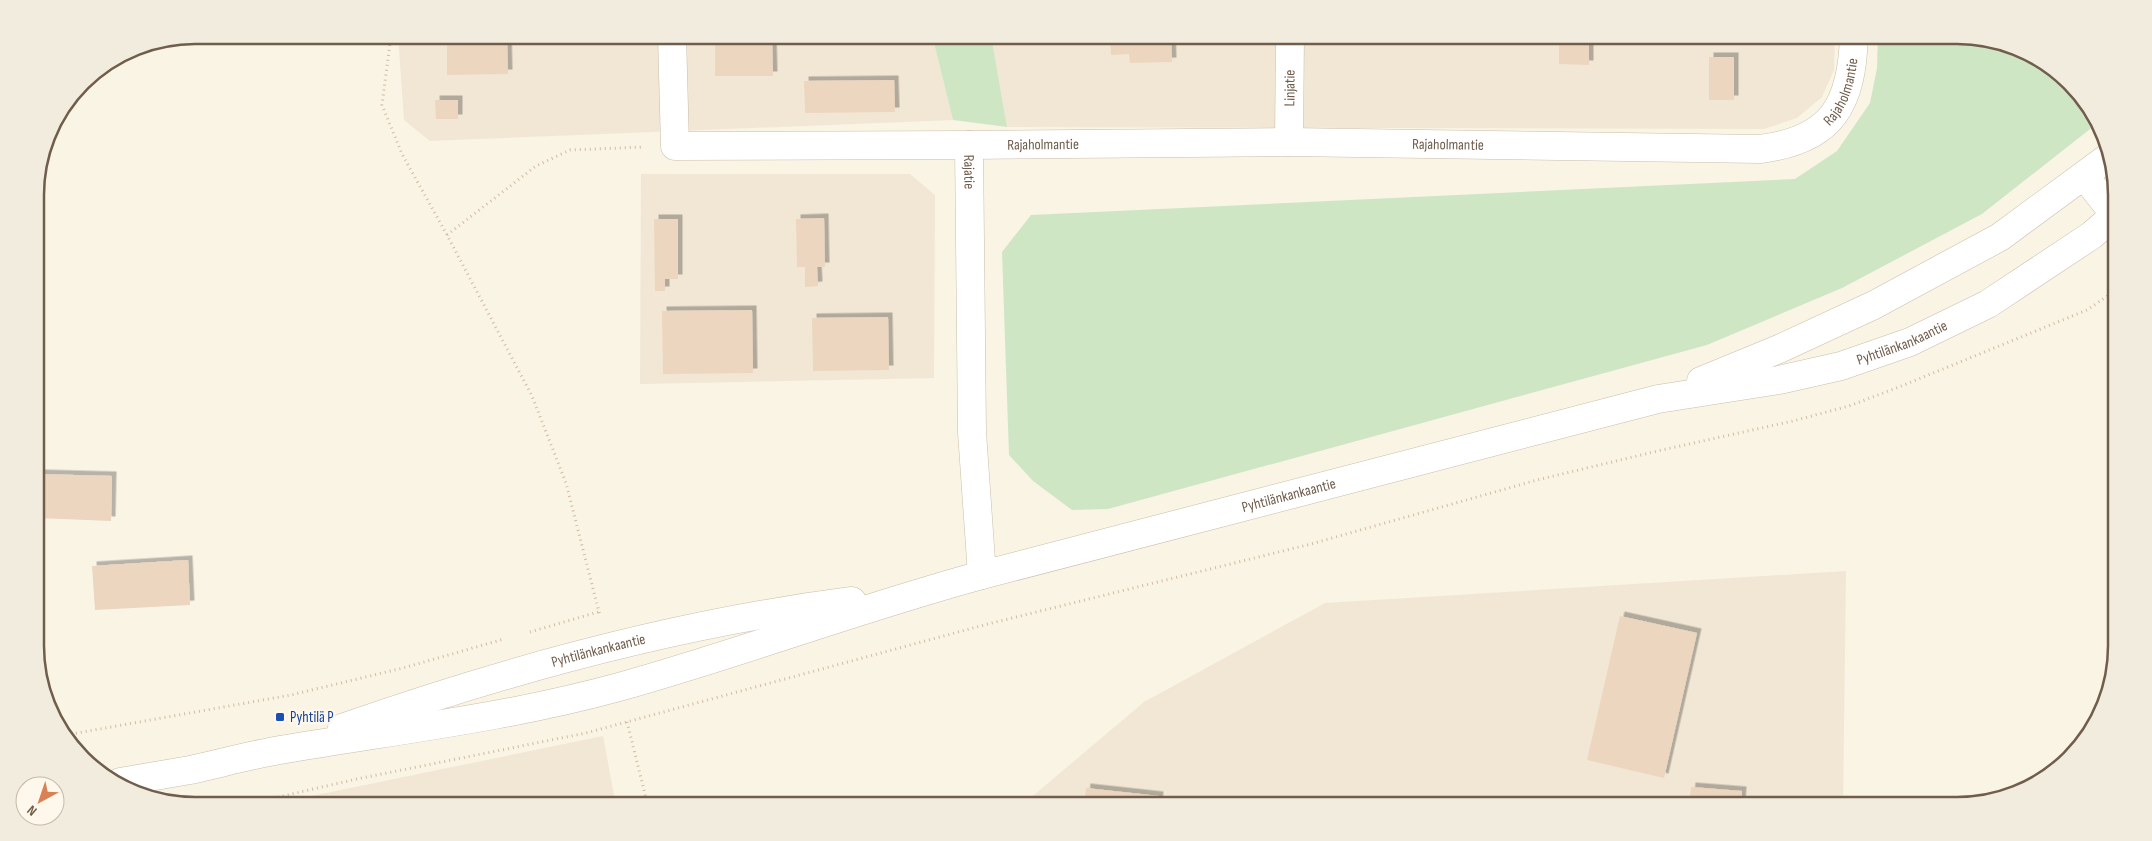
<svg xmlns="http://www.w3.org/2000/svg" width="2152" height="841" viewBox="0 0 2152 841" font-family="'Sofia Sans Condensed',sans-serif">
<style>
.residential{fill:#f1e7d4}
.green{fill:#cfe6c5}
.building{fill:#edd6bf;filter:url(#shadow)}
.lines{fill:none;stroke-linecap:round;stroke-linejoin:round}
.minor-casing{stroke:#cabdac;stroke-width:29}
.tertiary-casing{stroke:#cabdac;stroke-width:29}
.path{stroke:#d2baa2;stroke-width:3;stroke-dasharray:1 4;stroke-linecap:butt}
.minor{stroke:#fff;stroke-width:28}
.tertiary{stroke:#fff;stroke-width:28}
.transit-dot{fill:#1a4fb4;stroke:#fdf8eb;stroke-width:2}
.labels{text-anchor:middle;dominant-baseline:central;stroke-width:5;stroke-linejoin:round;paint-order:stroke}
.street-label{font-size:15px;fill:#705d4c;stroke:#fdf8eb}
.transit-label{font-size:15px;fill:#164399;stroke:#fdf8eb;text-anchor:start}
.rim{fill:none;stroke:#705d4c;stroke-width:2.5}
</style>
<defs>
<filter id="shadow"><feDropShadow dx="4.5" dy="-4.5" stdDeviation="0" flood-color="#0004"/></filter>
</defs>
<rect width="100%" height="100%" fill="#faf4e5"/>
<g class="residential">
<polygon points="398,35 932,35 953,120 430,141 404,120"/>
<polygon points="991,35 1835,35 1834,70 1822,97 1797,118 1764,129 1007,127"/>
<polygon points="641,174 910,174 935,195 934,378 640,384"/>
<polygon points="1846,571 1843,806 1021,806 1144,702 1325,603"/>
<polygon points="603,736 616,806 263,806"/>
</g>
<g class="green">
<polygon points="932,35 991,35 1007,127 953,120"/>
<polygon points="1878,35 1958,35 2009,44 2078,90 2099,122 1982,214 1842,288 1707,345 1108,509 1072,510 1033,481 1009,455 1002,252 1031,215 1795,179 1837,151 1870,103 1877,68"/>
</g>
<g class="building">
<polygon points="442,35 507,35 508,74 447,75 447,37 442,37"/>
<polygon points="722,35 778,35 778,39 772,38 773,76 715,76 715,36"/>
<polygon points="1110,35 1171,35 1172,62 1130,63 1129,54 1111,55"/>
<polygon points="1559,35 1589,35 1589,65 1559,64"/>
<polygon points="1694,35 1734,35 1734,41 1694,40"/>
<rect x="1709" y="57" width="25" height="43"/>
<polygon points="894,80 895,112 805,113 804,81"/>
<polygon points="435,100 458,100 458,119 436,119"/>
<polygon points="824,218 825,267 817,267 818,286 805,287 805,267 797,267 796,219"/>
<polygon points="654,219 678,219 678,279 665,279 665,291 655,291"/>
<polygon points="752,310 753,373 663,374 662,311"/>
<polygon points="888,317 889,370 813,371 812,318"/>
<polygon points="37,474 112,476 111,521 37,518"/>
<polygon points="188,560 190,605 95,610 92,566"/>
<polygon points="1620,616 1697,633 1664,778 1587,760"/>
<polygon points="1691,787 1742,791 1741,806 1689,806"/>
<polygon points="1086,788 1159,796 1158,806 1084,806"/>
</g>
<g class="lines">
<defs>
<g id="minor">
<path id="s1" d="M672,35L675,146L969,145L972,432L982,575"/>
<path id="s2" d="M1289,142L1290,35"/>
<path id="s3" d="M969,145L1289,142L1760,149C1833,140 1852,104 1854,35"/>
</g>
<g id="tertiary">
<polyline points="2084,176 2116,216"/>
<polyline points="1701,381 1779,349 1874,305 2000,237 2110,156"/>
<path id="s4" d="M342,728C507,670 678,623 852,601"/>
<path id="s5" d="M120,782C143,778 167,774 190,770C222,763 254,754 286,749C398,730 510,717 619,687C741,653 860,608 982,575L1658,399L1779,380L1841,366L1910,342L1988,304L2092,235L2116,214"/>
</g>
</defs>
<use href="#minor" class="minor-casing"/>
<use href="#tertiary" class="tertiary-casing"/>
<g class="path">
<polyline points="391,35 382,105 402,154 447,235 532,396 566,483 600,616"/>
<polyline points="447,235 536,166 570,150 644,147"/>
<polyline points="530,632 598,612"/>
<polyline points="627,722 648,806"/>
<polyline points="66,735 291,695 403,668 504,639"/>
<polyline points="239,806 357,779 586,733 984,625 1311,544 1537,480 1662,450 1793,421 1849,406 1899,387 2087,310 2116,290"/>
</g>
<use href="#minor" class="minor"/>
<use href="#tertiary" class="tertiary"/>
</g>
<rect class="transit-dot" x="275" y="712" width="10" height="10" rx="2.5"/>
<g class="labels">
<g class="street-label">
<text stroke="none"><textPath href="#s2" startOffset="54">Linjatie</textPath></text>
<text stroke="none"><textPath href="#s3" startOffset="899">Rajaholmantie</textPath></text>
<text stroke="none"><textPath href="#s3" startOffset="74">Rajaholmantie</textPath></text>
<text stroke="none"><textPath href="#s3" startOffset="479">Rajaholmantie</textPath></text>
<text stroke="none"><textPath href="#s1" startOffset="432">Rajatie</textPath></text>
<text stroke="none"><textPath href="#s5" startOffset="1838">Pyhtilänkankaantie</textPath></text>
<text stroke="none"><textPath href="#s5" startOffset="1205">Pyhtilänkankaantie</textPath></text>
<text stroke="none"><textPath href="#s4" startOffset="268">Pyhtilänkankaantie</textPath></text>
</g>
<g class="transit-label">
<text x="290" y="717">Pyhtilä P</text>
</g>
</g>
<path d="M0 0H2152V841H0ZM195 44H1957A151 151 0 0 1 2108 195V646A151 151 0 0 1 1957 797H195A151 151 0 0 1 44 646V195A151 151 0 0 1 195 44Z" fill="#f2ecde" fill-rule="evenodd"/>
<path class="rim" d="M195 44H1957A151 151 0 0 1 2108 195V646A151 151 0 0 1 1957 797H195A151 151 0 0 1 44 646V195A151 151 0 0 1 195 44Z"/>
<g transform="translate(40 801) rotate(220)"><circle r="24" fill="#fdf8eb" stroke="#c5baab"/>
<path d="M0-4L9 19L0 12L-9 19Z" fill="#d98155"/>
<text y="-8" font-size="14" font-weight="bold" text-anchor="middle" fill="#705d4c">N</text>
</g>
</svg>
